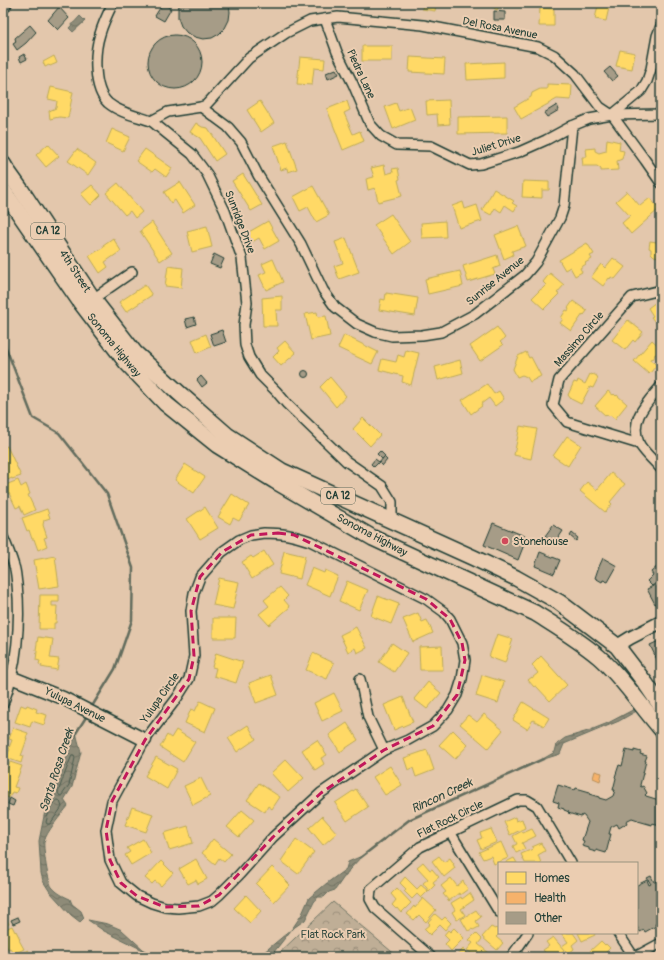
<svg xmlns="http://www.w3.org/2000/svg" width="664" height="960" viewBox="0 0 664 960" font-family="Pangolin,sans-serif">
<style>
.park{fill:url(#park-crowns);stroke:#6f7665}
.water{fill:url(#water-waves);stroke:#626c5d}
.homes{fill:#ffd966;stroke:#bcaa57}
.health{fill:#f6b26b;stroke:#b68f5a}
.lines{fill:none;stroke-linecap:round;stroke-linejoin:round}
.shore{stroke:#4b5c4f;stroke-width:1}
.stream{stroke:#626c5d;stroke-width:2.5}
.building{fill:#a69c87;stroke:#1f3d34}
.minor-casing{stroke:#1f3d34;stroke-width:12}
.tertiary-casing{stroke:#1f3d34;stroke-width:15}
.primary-casing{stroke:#1f3d34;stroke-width:18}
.minor{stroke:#ebcdb1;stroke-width:9}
.tertiary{stroke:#ebcdb1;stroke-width:12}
.primary{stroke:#ebcdb1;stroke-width:15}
.marked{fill:none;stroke:#c2185b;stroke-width:3;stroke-dasharray:8 5;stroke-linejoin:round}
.poi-dot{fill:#d1495b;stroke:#ebcdb1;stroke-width:1.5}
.labels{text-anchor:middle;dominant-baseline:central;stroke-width:4;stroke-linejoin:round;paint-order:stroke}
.shield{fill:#ebcdb1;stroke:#5c685a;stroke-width:1}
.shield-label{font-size:10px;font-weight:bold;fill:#1f3d34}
.street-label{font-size:11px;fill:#1f3d34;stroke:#ebcdb1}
.poi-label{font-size:11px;fill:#1f3d34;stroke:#ebcdb1;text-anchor:start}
.park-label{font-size:11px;fill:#2f483e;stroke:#ebcdb1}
.water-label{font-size:12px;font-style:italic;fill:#2a453b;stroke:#ebcdb1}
</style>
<defs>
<pattern id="park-crowns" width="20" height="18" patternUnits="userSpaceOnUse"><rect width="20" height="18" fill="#bfae96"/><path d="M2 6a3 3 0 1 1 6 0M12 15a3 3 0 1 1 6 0" fill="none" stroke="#9b8f7b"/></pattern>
<pattern id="water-waves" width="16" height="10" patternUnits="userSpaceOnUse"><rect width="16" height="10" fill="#8e8b78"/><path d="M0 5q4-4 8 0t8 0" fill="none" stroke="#737363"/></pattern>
</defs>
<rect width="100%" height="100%" fill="#e3c7ac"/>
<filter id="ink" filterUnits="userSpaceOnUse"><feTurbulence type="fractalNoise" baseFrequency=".025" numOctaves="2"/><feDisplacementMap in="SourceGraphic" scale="8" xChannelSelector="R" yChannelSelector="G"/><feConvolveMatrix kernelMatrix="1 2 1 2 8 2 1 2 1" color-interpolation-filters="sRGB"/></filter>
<g filter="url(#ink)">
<polygon class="park" points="333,902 398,957 275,957"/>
<g class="water">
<polygon points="80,16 85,21 73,32 69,28"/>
<polygon points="661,695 661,697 619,721 564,744 560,754 541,760 555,752 557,744 565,738 588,731 608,723"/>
<path d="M76,733L81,752L72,787L64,800L68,806C62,814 46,832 44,842C43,849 48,882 52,887C57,893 63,896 70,899L72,904L81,911L84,918L80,922L71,915L50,892L43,881L41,873L39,841L46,806L53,799L58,780Z"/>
<polygon points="362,856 349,870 346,876 344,877 335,890 329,892 324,897 318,897 314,902 305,920 292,929 270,957 253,957 255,952 263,953 292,929 302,914 309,898 327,883 346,869 348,862"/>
<polygon points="88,920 108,924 122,930 145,951 104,931"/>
</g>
<g class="homes">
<polygon points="423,3 436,3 435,11 422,9"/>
<polygon points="487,3 501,3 497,10"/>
<polygon points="590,3 610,3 606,21 595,19 598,5"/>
<polygon points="540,8 554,9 554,26 539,26"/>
<rect x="362" y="46" width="30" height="15"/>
<polygon points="620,50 635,53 632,69 616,66"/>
<polygon points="54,56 57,63 50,66 49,65 45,67 43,62"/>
<polygon points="300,57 325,59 324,69 314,68 312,85 297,84"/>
<polygon points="410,57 445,59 444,74 409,72"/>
<polygon points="504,62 504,78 467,80 466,64"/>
<polygon points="547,84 572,85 571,100 557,99 521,119 514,107 531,97 532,93 540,89 547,89"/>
<polygon points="51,87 73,92 68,118 59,117 50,119 49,111 56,108 57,101 48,99"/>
<polygon points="449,100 450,124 438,125 437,114 427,115 426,101"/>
<polygon points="260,101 274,123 261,132 247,110"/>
<polygon points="347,101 350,110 344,113 353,134 360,131 364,141 343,150 327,109"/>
<polygon points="396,103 399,111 410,107 415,120 393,129 385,107"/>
<polygon points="507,116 507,133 458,134 458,117"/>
<polygon points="196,123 202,127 208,128 225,154 215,161 200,138 190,132"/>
<polygon points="112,129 130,137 123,151 106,143"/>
<polygon points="607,139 620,142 619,150 624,151 622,159 617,161 618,170 601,171 601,169 597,166 583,166 582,157 587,157 586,149 595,148 595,151 599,153 606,151"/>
<polygon points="287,141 297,169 288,172 287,168 281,170 273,146"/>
<polygon points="48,144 59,156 46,167 36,155"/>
<polygon points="77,149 96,163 88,175 68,161"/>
<polygon points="145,149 172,168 166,177 155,169 152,172 136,161"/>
<polygon points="384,165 386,174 393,172 392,169 398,168 400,179 398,180 402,196 378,202 375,188 368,190 366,179 374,177 371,168"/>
<polygon points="243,174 262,205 251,211 232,181"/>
<polygon points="523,181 549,182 549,190 542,190 542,198 522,197"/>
<polygon points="180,182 195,205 183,213 175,200 171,203 164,192"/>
<polygon points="118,183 142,212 135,218 130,211 125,215 106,193"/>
<polygon points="92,185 101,195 91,205 81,194"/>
<polygon points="313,186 329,215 316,222 308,207 300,211 293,197"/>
<polygon points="494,189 514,201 512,203 517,206 514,211 505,205 501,212 495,208 491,215 482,210"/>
<polygon points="627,191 640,206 650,198 659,209 631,234 622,223 630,216 616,201"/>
<polygon points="463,202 465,209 477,205 482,221 459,228 452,206"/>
<polygon points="391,214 410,242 394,254 374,225"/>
<polygon points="268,221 279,241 265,249 259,238 252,242 247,233"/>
<polygon points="445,221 446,237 422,238 421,223"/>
<polygon points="152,222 172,253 160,261 140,231"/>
<polygon points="207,226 212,247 192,252 187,231"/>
<polygon points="518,226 526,246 512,251 513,255 504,259 495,235"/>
<polygon points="113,238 121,251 105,262 108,267 100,273 89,256 104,247 103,245"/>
<polygon points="346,238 359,272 339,279 334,266 343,263 335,242"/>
<polygon points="658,240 661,240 661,255 659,257 654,256 651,253 651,249 649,248 650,241 657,242"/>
<polygon points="587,243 594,254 590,256 592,259 585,263 586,264 580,268 582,272 575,276 570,267 565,270 559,260"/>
<polygon points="497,255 500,266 493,269 495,274 468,282 463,266"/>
<polygon points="613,258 625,267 615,279 611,277 610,279 609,278 603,286 591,277 601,264 605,268"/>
<polygon points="273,259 283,282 266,290 259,275 266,272 262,264"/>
<polygon points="168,266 183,268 181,288 165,286"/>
<polygon points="460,271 463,286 428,294 425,279"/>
<polygon points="550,273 564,285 557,293 559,294 544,309 532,298 541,289 542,289 546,285 543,282"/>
<polygon points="145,285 152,295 126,312 119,302"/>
<polygon points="386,293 418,298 415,316 379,310 381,299 385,300"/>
<polygon points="282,296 282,310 276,310 277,326 263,326 262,298"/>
<polygon points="573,301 587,311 584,315 583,314 571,331 560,323 563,319 561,318 566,310 568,311 569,309 568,308"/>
<polygon points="656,302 661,308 661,324 657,321 655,322 651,317 653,316 648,308"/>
<polygon points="317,312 318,317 326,316 330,336 311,340 305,314"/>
<polygon points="628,320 643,332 635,342 633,340 625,350 612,340"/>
<polygon points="497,327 505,338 500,342 503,345 480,361 470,346"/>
<polygon points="206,334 211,347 197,353 192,340"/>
<polygon points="344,335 378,352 372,364 338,348"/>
<polygon points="652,340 661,348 661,351 659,354 656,354 654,355 655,356 653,359 651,358 650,360 657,365 649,374 634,361"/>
<polygon points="285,341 296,353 281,366 273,357 279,351 277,348"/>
<polygon points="406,350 419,353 411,385 402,382 403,376 379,370 382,359 396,362 398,355 404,357"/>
<polygon points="526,352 529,358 531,357 541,376 530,382 527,377 522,375 517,377 513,369 518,356"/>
<polygon points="460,360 463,373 438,380 435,367"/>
<polygon points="590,374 592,375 593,374 597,376 597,377 598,378 593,388 590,387 581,404 571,399 568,395 574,382 577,383 578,380 585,384"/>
<polygon points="330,377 346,396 336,407 320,387"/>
<polygon points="487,384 494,394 499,391 504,399 495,406 489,398 481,404 482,406 471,414 462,400"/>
<polygon points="608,391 613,395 614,394 616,396 617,395 627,404 615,419 610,415 609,416 607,415 606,416 595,406"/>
<polygon points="363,418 380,435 370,446 353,429"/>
<polygon points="520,426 537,429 531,459 514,455"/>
<polygon points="567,436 581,445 568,466 553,456"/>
<polygon points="7,446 21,476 12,479 12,478 3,482 3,469 4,469 3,467 3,448"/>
<polygon points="185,464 205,477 194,493 175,480"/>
<polygon points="611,473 625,484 610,502 612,504 605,512 580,491 587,482 597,490"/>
<polygon points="18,480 21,487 26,484 30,494 28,495 35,510 24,515 20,506 16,508 9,493 7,494 3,486"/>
<polygon points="232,494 249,505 239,521 233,518 230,524 218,517"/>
<polygon points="205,507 218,528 200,539 187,519"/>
<polygon points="47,509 50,518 44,520 43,525 47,537 44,538 47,546 38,550 34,539 32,539 29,530 27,531 22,518"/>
<polygon points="264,551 273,565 252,579 242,562 251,556 253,558"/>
<polygon points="284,551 305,556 300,579 279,574"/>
<polygon points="55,556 59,586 39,589 34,560"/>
<polygon points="312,568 324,573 325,570 338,576 330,596 305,585"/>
<polygon points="219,578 239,582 233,609 213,605"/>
<polygon points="347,581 368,590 359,610 339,601"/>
<polygon points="280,587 288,596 284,600 290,607 269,625 259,614 269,606 264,600"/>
<polygon points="40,595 59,595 59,602 52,602 52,606 57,606 56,623 54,623 54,629 39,629"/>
<polygon points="378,596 399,604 391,624 371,616"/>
<polygon points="418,613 422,622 427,620 433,633 413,642 403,619"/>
<polygon points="213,618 236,618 235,638 213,638"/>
<polygon points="356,627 367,648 357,653 355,648 348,652 340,635"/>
<polygon points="497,634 513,639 505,663 489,657"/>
<polygon points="38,637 53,639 50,658 59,659 57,670 41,667 42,665 39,664 40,661 36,660 37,651 36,650"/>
<polygon points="392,643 407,653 394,672 379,662"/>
<polygon points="442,646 443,670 420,670 419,647"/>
<polygon points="216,653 243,662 236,683 214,676 216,668 212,667"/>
<polygon points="313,653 334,663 327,679 306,670"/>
<polygon points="541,656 567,685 550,701 536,686 534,687 528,680 532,677 532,678 538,673 532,665"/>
<polygon points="271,675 278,695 256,703 249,683"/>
<polygon points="482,675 504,682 498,703 476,696"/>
<polygon points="428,682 441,693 427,709 414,699"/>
<polygon points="334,693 343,711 322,721 314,703"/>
<polygon points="403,697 413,722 394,730 384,705"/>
<polygon points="200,701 215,708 205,732 185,723 191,709 195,711"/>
<polygon points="523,702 549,718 544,726 533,720 527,729 513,720"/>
<polygon points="21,705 26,707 27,705 37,709 36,712 47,715 44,725 32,721 30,727 15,722"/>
<polygon points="484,714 503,730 488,748 460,724 468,715 477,722"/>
<polygon points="347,723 358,740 340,752 329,735"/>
<polygon points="248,725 256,739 237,752 228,738"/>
<polygon points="13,728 28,733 26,738 27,739 21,756 23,756 21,763 6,758 10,749 9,748 12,740 9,739"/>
<polygon points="176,730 195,742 183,762 160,747 167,735 171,738"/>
<polygon points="453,730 468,745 455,759 439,745"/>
<polygon points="317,740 327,755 321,758 324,764 315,770 302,750"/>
<polygon points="427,750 434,770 416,777 413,768 408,770 404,758"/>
<polygon points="156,757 177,769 167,789 145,776"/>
<polygon points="286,759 304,778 288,792 271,773"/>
<polygon points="10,762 22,766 14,787 18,788 16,793 12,792 9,798 3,795 3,775 4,772 6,772"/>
<polygon points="390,766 402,785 385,795 373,777"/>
<polygon points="201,778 210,796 193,805 184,786"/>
<polygon points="259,783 280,797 272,809 268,806 265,812 247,800"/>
<polygon points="356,789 368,807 347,821 335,803"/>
<polygon points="132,807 153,814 146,832 125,825"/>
<polygon points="242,810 254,820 239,837 227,827"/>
<polygon points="322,816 337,833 323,845 309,828"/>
<polygon points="515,817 516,821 522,819 525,828 510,835 504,822"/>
<polygon points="188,826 193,843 169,850 164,833"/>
<polygon points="491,829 497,842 481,849 477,840 482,838 480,833"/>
<polygon points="532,829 536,836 522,843 525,849 516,853 513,846 517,844 513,836 522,831 523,833"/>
<polygon points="143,839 151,853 131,865 125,855 130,852 127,848"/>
<polygon points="213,839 231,854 224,862 219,858 215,864 202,853"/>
<polygon points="296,839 314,852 298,874 281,861"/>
<polygon points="501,842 508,858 494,864 491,856 483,859 479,852"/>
<polygon points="541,843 545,851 538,855 541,863 525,863 521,854 533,849 532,847"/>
<polygon points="439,856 444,862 450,858 454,864 453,864 455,868 444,877 432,861"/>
<polygon points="514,858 517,863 506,863 506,862"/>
<polygon points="196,859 207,879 198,884 196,880 188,884 179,869"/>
<polygon points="161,861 173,873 161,886 155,881 152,884 145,878"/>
<polygon points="423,862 430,870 432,869 439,877 433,882 435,885 429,891 423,883 428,879 417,867"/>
<polygon points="272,867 290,885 274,902 256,884"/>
<polygon points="405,877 417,889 421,885 428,891 421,898 417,894 412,899 404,891 406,889 400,883"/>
<polygon points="451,878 457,886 463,881 468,889 460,895 459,893 449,901 443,894 446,892 441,886"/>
<polygon points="397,888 411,903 401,913 397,908 396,909 392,905 396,900 391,894"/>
<polygon points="470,893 474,900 461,909 465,915 457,920 452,912 455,910 451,903 461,897 462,899"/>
<polygon points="246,895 261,911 250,923 234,908"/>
<polygon points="423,898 436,910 426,922 419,915 414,920 407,914 414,906 415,908"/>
<polygon points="3,908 6,916 5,916 9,924 3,927"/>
<polygon points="476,910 481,917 476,921 479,927 473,930 472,929 468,931 461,919"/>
<polygon points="435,914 442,920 445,917 451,923 445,930 440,925 430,935 424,929 430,924 428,922"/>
<polygon points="12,926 15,932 16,931 20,939 19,940 24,949 14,954 10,948 8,949 3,939 3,930"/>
<polygon points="491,927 495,929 496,928 499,931 499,933 500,933 496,937 503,943 497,950 482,937"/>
<polygon points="454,928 464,938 451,951 445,944 449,940 444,935 448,930 450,932"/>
<polygon points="476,933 482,939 478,944 489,953 485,957 479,957 478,956 476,957 467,950 473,943 469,940"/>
<polygon points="561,933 573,933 578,940 572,945 574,949 568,954 562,946 568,942"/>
<polygon points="578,933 594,933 595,935 582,941"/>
<polygon points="553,937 564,950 556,957 550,957 549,955 548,956 543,950 549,946 546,942"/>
<polygon points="601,941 605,945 606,944 610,948 605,953 608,957 596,957 590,951"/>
<polygon points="463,949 471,957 456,957"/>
<polygon points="28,950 32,957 13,957"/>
</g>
<polygon class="health" points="595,771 602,773 600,781 593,778"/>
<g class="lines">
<g class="shore">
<polygon points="72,756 74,756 75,758 69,785 62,795 60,796 58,793 62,781"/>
<polygon points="58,800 60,801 62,807 50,824 47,824 46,822 50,808"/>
</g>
<g class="stream">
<polyline points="3,340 33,418 59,433 107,494 133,568 132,620 115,669 91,708"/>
<polyline points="76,736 76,733 88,714"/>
<polyline points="360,858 409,820 543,759"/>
<polyline points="143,950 155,957"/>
</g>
</g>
<g class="building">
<polygon points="163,3 171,9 164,21 155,16"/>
<polygon points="180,3 229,3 230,12 229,20 225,28 219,34 212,38 203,39 195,37 187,33 181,26 178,18 178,9"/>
<polygon points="59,7 69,18 58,30 48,20"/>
<polygon points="494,11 505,12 505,20 494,20"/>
<polygon points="30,25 36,32 26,43 17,50 13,44 16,42 15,38"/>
<circle cx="175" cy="62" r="27"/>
<polygon points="24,54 27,59 21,62 19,57"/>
<polygon points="610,67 618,76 612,81 604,72"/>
<polygon points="336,69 339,74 328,79 326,73"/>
<polygon points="557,105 559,110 547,117 544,113"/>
<polygon points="214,254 224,259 220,268 210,264"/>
<polygon points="194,317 196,324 187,327 185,319"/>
<polygon points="222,330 226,342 214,346 210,334"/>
<circle cx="305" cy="374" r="3.5"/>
<polygon points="201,376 207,383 202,387 197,380"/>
<polygon points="380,451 385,456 382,459 377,454"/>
<polygon points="384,457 387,460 382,466 379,463"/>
<polygon points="375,459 379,462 374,467 371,464"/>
<polygon points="493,523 527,537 518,560 484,545"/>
<polygon points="553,525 563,531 555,543 545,536"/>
<polygon points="572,533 578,538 576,541 570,536"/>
<polygon points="540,552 560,560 554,574 535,566"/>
<polygon points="603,558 617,566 608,582 603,580 602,582 595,578 598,569"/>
<polygon points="659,565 661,567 661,601 655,604 647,589 657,584 656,583 652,586 647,581 653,575 651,572"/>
<polygon points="661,640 661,663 659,664 650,645"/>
<polygon points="626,750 634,752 634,750 641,752 640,754 647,756 645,761 646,761 640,785 641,787 643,786 647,793 645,795 646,796 659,800 658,802 661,802 661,825 652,823 652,825 638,821 638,820 632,818 626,821 627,823 619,828 617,824 611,827 609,834 611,834 606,853 596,850 596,852 589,850 589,848 582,846 584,841 582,840 588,822 584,816 582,815 581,817 568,813 569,812 564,810 564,809 558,807 559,803 553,801 558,785 575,790 576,788 590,792 589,794 599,797 599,798 606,800 613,796 615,790 613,790 616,778 615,777 619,765 622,766"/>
<polygon points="10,798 15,801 13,806 8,804"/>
<polygon points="651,876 654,882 658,881 661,887 661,921 655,924 656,926 645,932 644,930 640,932 637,926 637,885 647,880 649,885 651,884 647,878"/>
<polygon points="18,917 20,921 13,924 11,920"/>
</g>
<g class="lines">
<defs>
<g id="minor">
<path d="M113,3C108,13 103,23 100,34C94,53 93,89 108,103C120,113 137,116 151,121L155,124L192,154L207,174L225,211L242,258L247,303L244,325L245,345L249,357L260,375L276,391L287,404L346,461L382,486L392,502V520"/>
<polyline points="325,19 337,52 353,84 370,124 381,136 397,145 431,146 470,165 481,164 519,152 546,140 572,126"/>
<polyline points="201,107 228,127 241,142 258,175 301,244 323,290 335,307 357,324 375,332 392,336 422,335 441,332 475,314 525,275 536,262 560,218 564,206 572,126 589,119 612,115 661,114"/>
<polyline points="612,115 641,91 647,81 651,69 657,36 661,26"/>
<polyline points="151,121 168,112 201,107 206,105 249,58 286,33 310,21 338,17 423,25 538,47 554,55 575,74 600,107 612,115 645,160 661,183"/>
<polyline points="93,299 132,272"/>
<path d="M661,386C647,403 629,419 639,443C641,449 656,463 661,469"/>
<polyline points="639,444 567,422 553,405 559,380 632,297 661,290"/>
<path d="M264,533C283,533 292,535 310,541L426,599L444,612L450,619L462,643L465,660L462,679L457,695L448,710L433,726L408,740L384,750L321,793L273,837L239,875L219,895L212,901L199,906L178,908L165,907L152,903L137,896L121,883L110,860L106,830L112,801L145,740L177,698L189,679L194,656L191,611L194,593L200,577L222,552L239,540L251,535Z"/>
<path d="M3,537C7,546 11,556 14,566C16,571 16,578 17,584C21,622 17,668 3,704"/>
<polyline points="360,679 368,717 384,750"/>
<polyline points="450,832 499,912"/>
<polyline points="618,933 634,957"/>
<polyline points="431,957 375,908 370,899 371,889 420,847 518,800 527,800 537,806 571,863"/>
<polyline points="511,957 519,946 528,933"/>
<polyline points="635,957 661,943"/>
</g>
<g id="tertiary">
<polyline points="617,646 630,638 661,622"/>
<polyline points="3,674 63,698 145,740"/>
</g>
<g id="primary">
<polyline points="3,5 4,3"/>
<polyline points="3,164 6,169 21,190 93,299 135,353 179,393 227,435 282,471 474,558 516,578 559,602 617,646 646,684 661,706"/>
<path d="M3,190L81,303L126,362L166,404L217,445L275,481L373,538L535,613C557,627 579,640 599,657C622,677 641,706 661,729"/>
</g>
</defs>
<use href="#minor" class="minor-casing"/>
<use href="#tertiary" class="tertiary-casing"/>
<use href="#primary" class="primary-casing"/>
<use href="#minor" class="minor"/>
<use href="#tertiary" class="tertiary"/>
<use href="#primary" class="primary"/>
</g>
</g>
<path class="marked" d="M278,533L294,535L426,599L450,619L462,643L465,660L457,695L433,726L384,750L321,793L273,837L219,895L199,906L165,907L137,896L121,883L110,860L106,830L112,801L145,740L189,679L194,656L191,611L200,577L222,552L251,535Z"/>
<circle class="poi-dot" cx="505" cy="541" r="4"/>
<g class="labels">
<g class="shield">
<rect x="31" y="223" width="34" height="16" rx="3"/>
<rect x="321" y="488" width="34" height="16" rx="3"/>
</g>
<g class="shield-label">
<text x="48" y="231">CA 12</text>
<text x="338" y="496">CA 12</text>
</g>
<g class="street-label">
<text transform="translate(500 28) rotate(11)">Del Rosa Avenue</text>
<text transform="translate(361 74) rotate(65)">Piedra Lane</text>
<text transform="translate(496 145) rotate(-17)">Juliet Drive</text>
<text transform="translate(240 222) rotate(69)">Sunridge Drive</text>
<text transform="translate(75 271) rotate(57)">4th Street</text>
<text transform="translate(495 281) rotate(-39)">Sunrise Avenue</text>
<text transform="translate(579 339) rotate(-49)">Massimo Circle</text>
<text transform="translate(114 345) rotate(51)">Sonoma Highway</text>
<text transform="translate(372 535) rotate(28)">Sonoma Highway</text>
<text transform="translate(160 698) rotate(-55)">Yulupa Circle</text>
<text transform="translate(75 705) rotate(26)">Yulupa Avenue</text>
<text transform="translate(450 819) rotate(-26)">Flat Rock Circle</text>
</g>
<g class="poi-label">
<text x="513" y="541">Stonehouse</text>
</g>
<g class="park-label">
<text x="333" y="934">Flat Rock Park</text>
</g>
<g class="water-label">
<text transform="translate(57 770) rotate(-72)">Santa Rosa Creek</text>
<text transform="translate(442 796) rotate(-25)">Rincon Creek</text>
</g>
</g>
<rect width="664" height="960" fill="none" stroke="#ebcdb1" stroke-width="16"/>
<rect x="8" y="8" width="648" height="944" fill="none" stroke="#1f3d34" stroke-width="1.5" filter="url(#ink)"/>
<rect x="498" y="862" width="140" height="72" fill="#ebcdb1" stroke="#99937f"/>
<rect x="506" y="872" width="20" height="12" fill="#ffd966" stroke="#99937f"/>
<text x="534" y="882" font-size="12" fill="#1f3d34">Homes</text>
<rect x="506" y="892" width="20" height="12" fill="#f6b26b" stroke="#99937f"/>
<text x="534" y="902" font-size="12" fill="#1f3d34">Health</text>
<rect x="506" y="912" width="20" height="12" fill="#a69c87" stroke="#99937f"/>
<text x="534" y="922" font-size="12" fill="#1f3d34">Other</text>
</svg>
